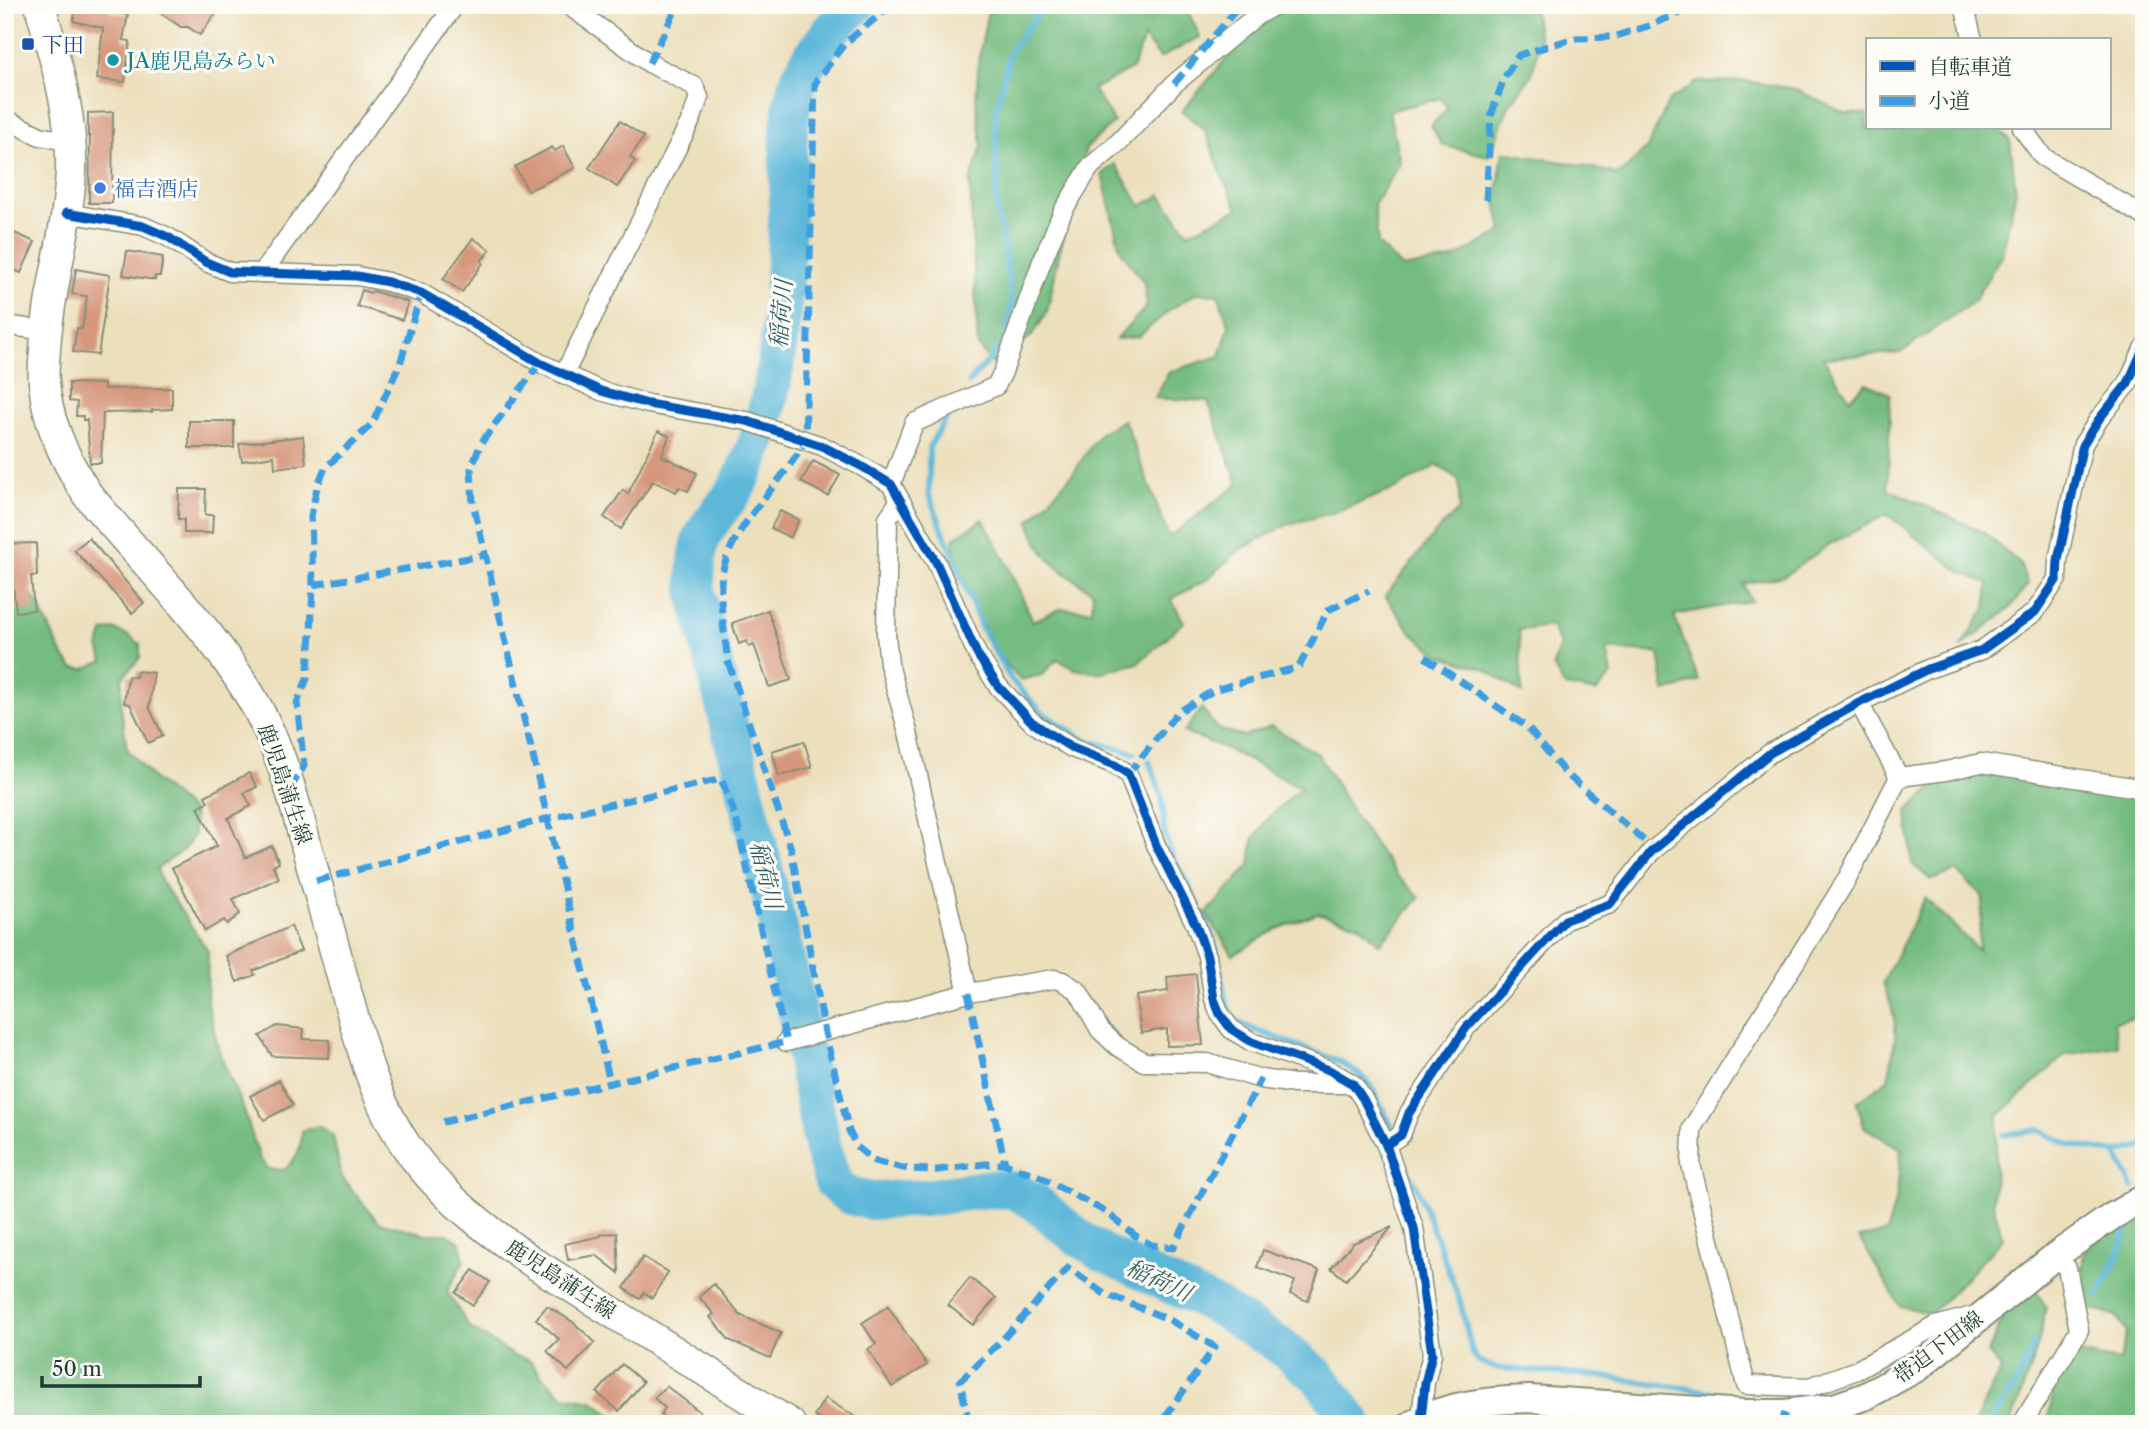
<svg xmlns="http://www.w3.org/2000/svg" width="2149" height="1429" viewBox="0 0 2149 1429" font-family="'Libre Caslon Text','Noto Serif JP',serif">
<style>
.forest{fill:#74bc80;stroke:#4a7c5a;stroke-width:2}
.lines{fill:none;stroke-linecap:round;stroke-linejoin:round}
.stream{stroke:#5bb7d9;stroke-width:6}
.river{stroke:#5bb7d9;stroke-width:38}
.building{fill:#d6977d}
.street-casing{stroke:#868e78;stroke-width:21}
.secondary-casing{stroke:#868e78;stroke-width:30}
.primary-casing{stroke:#868e78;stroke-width:33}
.street{stroke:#fff;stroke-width:18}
.secondary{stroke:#fff;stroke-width:26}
.primary{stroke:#fff;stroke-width:30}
.quiet{stroke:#3c9ee2;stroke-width:7;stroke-dasharray:14 7;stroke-linecap:butt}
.cycleway-casing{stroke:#fdfcf7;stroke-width:13}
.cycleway{stroke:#0057b8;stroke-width:9}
.transit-dot{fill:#1a4fb4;stroke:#fdfcf7;stroke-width:2.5}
.culture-dot{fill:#0f9aa8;stroke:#fdfcf7;stroke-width:2.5}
.shop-dot{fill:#3f7fe0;stroke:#fdfcf7;stroke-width:2.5}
.labels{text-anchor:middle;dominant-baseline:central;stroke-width:6;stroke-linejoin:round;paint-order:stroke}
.transit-label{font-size:21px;fill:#164399;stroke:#fdfcf7;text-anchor:start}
.culture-label{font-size:21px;fill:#0d838f;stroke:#fdfcf7;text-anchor:start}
.shop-label{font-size:21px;fill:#366cbe;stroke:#fdfcf7;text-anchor:start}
.street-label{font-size:21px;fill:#1f3d34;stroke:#fdfcf7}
.water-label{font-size:23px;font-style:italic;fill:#316266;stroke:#fdfcf7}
</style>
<rect width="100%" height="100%" fill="#fdfcf7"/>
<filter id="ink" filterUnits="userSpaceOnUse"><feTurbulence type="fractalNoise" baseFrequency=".0143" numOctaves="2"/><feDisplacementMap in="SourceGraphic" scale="14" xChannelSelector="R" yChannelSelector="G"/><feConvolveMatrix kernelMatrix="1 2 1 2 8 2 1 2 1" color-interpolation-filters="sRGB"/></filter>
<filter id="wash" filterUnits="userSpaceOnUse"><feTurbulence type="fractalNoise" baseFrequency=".00686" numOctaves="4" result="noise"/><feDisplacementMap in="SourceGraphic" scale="28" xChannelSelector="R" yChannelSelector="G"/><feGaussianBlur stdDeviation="1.57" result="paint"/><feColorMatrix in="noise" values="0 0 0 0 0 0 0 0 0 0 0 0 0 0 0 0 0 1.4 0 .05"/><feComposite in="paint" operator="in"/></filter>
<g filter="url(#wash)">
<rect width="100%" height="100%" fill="#ecdfbc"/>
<g class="forest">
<polygon points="994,5 1185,5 1200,37 1160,58 1144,38 1132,69 1093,89 1114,122 1086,148 1059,255 1047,312 1033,335 993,364 978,347 970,182 982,146 976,99 979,58 987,15"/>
<path d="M1288,5H1533L1540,42L1531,76L1509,106L1489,156L1442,145L1431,126L1448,108L1440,98L1389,111L1400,163L1374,205L1378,244L1402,268L1453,259L1502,231L1496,201L1503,152L1586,166L1619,175L1647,148L1669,101L1697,82L1745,81L1795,89L1844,113L1867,114V128H1997L2010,141L2016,191L2002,254L1974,301L1900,353L1823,358L1850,399L1866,383L1890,394L1888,489L1984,532L2020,564L2028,584L2010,608L1960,648L1986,608L1989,584L1959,571L1887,514L1830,544L1784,576L1743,584L1751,601L1674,615L1699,681L1665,692L1659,653L1607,649L1612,675L1596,692L1564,686L1553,666L1560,644L1551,626L1519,630L1522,693L1485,669L1439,655L1411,632L1385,596L1436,532L1459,510V480L1438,465L1395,489L1332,513L1289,524L1239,550L1205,581L1171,599L1184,622L1138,663L1099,673L1075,669L1057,659L1042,675L1020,680L998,655L957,572L953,539L983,519L1004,558L1033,621L1060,609L1092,610L1093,592C1058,569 1043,562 1029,522L1071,476L1100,433L1124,420L1169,537L1238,484L1208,401L1155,398L1169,372L1220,356L1229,326L1218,294L1197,293L1171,309L1138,337L1116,339L1147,306L1144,283L1120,249L1102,174L1115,164L1141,206L1161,195L1188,233L1238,209L1224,180L1205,130L1182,111L1257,22Z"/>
<path d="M5,549L40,609L63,656L73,668L85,669L103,661L99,646L103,632L113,629L129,636L140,644V658L122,678L121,707L127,749L154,779L193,812L194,836L185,848L157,869L161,881L208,951L207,1001L220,1055L243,1108L260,1159L268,1169L284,1170C298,1158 301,1149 302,1131L319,1126L333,1136L341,1176L378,1222L426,1234H448L460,1242L464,1260L447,1292L469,1327L514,1356L529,1360L542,1376L564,1396L593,1401L623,1424H5Z"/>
<polygon points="1202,708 1217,729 1245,736 1271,726 1318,754 1356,818 1397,876 1420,897 1380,944 1360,925 1317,913 1277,929 1233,955 1206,914 1250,865 1253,840 1268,818 1301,788 1227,749 1184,732"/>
<path d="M1973,771L2005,774L2069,788L2113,790L2144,797V1016L2114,1022L2118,1046L2065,1055L1998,1116L1993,1204L2003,1239L1931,1314L1900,1306L1859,1238L1887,1232L1897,1194L1901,1149L1864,1127L1857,1102L1888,1079C1897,1035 1900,1025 1883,983L1925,898L1978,950L1983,897L1957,871L1931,880L1912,864L1907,811L1935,786Z"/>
<polygon points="2144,1208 2144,1424 2047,1424 2063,1345 2083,1354 2119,1361 2127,1333 2116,1316 2076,1305 2085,1248"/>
<polygon points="2036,1291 2046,1307 2038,1345 2011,1424 1974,1424 2001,1368 1988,1353 2004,1314 2020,1295"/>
</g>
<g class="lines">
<g class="stream">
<polyline points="969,382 1006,341 1012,299 997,209 996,111 1010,51 1041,10 1042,5"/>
<polyline points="947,417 929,447 929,495 982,629 1012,681 1043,713 1083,739 1134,753"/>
<polyline points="1149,761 1162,797 1164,832 1172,856 1194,897 1214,940 1226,1002 1234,1020 1255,1030 1339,1061 1356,1072 1370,1084 1391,1125"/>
<polyline points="2004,1135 2038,1130 2070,1145 2116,1153 2133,1187"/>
<polyline points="2116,1153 2144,1146"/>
<polyline points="1402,1160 1417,1187 1460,1301 1472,1352 1477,1360 1495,1368 1598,1376 1719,1393"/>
<polyline points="2098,1296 2120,1251 2126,1229"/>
<polyline points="1989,1424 2019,1379 2035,1342"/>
</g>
<path class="river" d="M857,5C835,23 806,59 797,85C786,119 789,156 788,191C785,270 784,350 762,427C755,449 747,470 735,490C724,507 706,524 700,543C696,559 696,574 696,590L790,974L823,1150L833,1182L841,1190L851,1196L871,1201L925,1198L986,1189L1013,1190L1035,1202L1076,1236L1103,1253L1218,1307L1280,1346L1318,1376L1354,1424"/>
</g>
<g id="blocks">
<g class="building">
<polygon points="77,5 97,5 110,9 110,12 128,15 123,40 130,41 125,82 97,79 103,28 73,21"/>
<polygon points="149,5 222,5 200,35 188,27 181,27"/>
<polygon points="113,112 112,203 89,203 90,136 88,136 88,113"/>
<polygon points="620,121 644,137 630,157 635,161 617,187 589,168"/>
<polygon points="563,146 575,168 528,191 515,167 552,147 555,151"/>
<polygon points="10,231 35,242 21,273 5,266 5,241"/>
<polygon points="473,238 490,250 481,261 483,263 462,292 443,279"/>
<polygon points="127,251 163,257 160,276 155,276 155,280 123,275"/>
<polygon points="76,269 110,275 98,355 73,352 77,328 82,329 87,296 72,294"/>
<polygon points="362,290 370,293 373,291 408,302 402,320 357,306"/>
<polygon points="69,383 104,384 104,389 172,388 172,409 152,410 152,412 103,413 101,463 90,463 87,420 83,420 83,416 76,416 77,402 69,401"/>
<rect x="189" y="421" width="45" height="27"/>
<polygon points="658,431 669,436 662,456 697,473 688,491 679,487 676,492 653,481 621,529 604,517 623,490 628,494"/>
<polygon points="303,436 306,464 275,468 274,456 242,461 239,444"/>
<polygon points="813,461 840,475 828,496 801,482"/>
<polygon points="179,489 206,489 205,515 213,515 212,533 184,533 184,519 178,519"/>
<polygon points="780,511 799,520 790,538 771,528"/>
<polygon points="89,538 144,603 132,613 74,550"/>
<polygon points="36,543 37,576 31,576 34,610 16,612 12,577 8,577 7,544"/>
<polygon points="768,610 791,680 769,687 754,645 749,647 747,641 739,644 732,623"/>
<polygon points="137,671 154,673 149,707 163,736 148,743 130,704 124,703 128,676 136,677"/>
<polygon points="804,741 812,767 779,776 772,751"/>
<polygon points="249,773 257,787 244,793 251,806 228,818 245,858 272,846 279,863 273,866 279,878 233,899 240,914 227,924 224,920 205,931 172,868 217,846 198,807 208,802 205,796"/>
<polygon points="291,926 301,951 253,971 255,975 237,982 226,956"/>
<polygon points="1196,974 1203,1045 1167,1046 1167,1029 1141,1033 1136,996 1168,991 1167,977"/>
<polygon points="277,1026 304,1029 303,1039 330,1040 329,1058 272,1056 260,1036"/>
<polygon points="279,1080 293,1105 264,1120 250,1096"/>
<polygon points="1392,1227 1346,1280 1331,1268 1353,1243"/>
<polygon points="617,1233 619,1273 596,1255 568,1260 565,1244 601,1236 601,1234"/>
<polygon points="1263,1250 1319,1270 1308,1301 1290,1294 1295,1281 1257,1267"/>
<polygon points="643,1257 668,1272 652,1298 644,1292 640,1299 624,1288"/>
<polygon points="473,1270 490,1282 473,1305 456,1293"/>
<polygon points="970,1278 996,1298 973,1325 948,1305"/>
<polygon points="714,1284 740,1315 781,1333 770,1358 729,1340 710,1317 714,1314 699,1297"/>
<polygon points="547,1306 573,1322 595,1342 568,1371 547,1351 559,1339 536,1319"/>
<polygon points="888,1306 927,1365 892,1387 868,1349 876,1344 862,1323"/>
<polygon points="622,1364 643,1382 619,1411 597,1393"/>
<polygon points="666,1386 700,1412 691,1424 674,1424 661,1415 665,1408 654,1398"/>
<polygon points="825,1398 867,1424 826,1424 814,1416"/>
</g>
</g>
</g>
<g filter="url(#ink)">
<use href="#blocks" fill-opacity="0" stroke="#868e78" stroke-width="2"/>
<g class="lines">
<defs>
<g id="street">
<polyline points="1964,5 1973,40"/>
<polyline points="5,119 40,136 71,142"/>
<polyline points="2022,128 2043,157 2144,216"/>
<polyline points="66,213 143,226 168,237 206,262 230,272 357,276 388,282 421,293 540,363 601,391 648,404 747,421 822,446 861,466 891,484 936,562 977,654 998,686 1032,722 1048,733 1072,748 1115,765 1128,774 1156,845 1196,925 1207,956 1214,999 1220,1014 1231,1029 1252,1042 1329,1070 1353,1084 1363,1099 1386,1145 1414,1228 1432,1354 1425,1383 1421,1419"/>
<polyline points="262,273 455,5"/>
<polyline points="5,325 46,331"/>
<polyline points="564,374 692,118 699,97 694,86 649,63 568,5"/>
<polyline points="891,484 914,423 996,386 1003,372 1041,264 1063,211 1090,167 1118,143 1174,84 1256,16 1275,5"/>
<polyline points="900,500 888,518 886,634 889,664 908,732 968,993"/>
<polyline points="1859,703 1899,777 1847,879 1692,1128 1691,1165 1746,1385 1810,1387 1857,1370 1936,1326 1976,1315"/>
<polyline points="1899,777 1946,771 1981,763 2144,789"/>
<polyline points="786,1042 968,993 1054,979 1062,981 1078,991 1100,1030 1117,1046 1144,1062 1207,1063 1261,1079 1295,1084 1351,1084"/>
<polyline points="1386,1145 1401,1135 1409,1113 1466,1028 1565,920 1610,904 1651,852 1770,753 1859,703 1928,669 1982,650 2035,612 2057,579 2058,560 2083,444 2099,419 2128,383 2144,347"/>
<polyline points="2022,1424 2079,1330 2067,1268 2055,1256"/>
</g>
<path id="secondary" d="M1412,1424C1447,1404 1491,1400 1530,1399L1745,1413H1785L1834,1407L1866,1396L1917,1368L2055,1256L2111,1217L2144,1198"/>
<path id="primary" d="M40,5C55,60 73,114 71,171C68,232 48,290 45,350C44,360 43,371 44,382C47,423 65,460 87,494C145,565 222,637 263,719C285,762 297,812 310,859C323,907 336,954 349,1002C361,1044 372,1088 394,1126C427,1186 482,1227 537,1265L790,1424"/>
</defs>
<use href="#street" class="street-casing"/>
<use href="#secondary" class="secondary-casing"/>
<use href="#primary" class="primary-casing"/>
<use href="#street" class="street"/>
<use href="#secondary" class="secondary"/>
<use href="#primary" class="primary"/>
<g class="quiet">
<path d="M892,5L845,43L815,83L805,441C782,485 732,524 722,574C718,597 725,637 728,661L791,849L825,1033L849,1131L857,1147L874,1161L907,1169L938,1170L985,1164H1005L1039,1176L1106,1212L1137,1237L1152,1245L1173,1248L1261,1079"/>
<polyline points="649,63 678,5"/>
<polyline points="1174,84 1240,5"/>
<polyline points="1486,200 1491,116 1504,78 1519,55 1575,38 1613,37 1648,26 1680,13 1686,5"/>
<polyline points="540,363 481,443 471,469 473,503 610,1082"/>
<polyline points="313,585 486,555"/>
<polyline points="1425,657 1527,727 1565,773 1654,849"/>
<polyline points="1128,774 1177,713 1214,690 1299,667 1328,610 1369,591"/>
<polyline points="290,789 304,766 297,703 307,679 311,634 313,585 311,516 317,487 325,468 372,424 400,364 421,293"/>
<polyline points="316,881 546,819 721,779 736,818 786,1042 443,1122"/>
<polyline points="968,993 1005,1164"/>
<polyline points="969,1424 960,1381 1002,1340 1068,1268 1103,1293 1168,1319 1215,1347 1160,1424"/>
<polyline points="1781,1424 1785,1413"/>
</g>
<defs>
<g id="cycleway">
<polyline points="66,213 143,226 168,237 206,262 230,272 357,276 388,282 421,293 540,363 601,391 648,404 747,421 822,446 861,466 891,484 936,562 977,654 998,686 1032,722 1048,733 1072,748 1115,765 1128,774 1156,845 1196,925 1207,956 1214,999 1220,1014 1231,1029 1252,1042 1329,1070 1353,1084 1363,1099 1386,1145 1414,1228 1432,1354 1425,1383 1421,1419"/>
<polyline points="1386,1145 1401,1135 1409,1113 1466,1028 1565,920 1610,904 1651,852 1770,753 1859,703 1928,669 1982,650 2035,612 2057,579 2058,560 2083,444 2099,419 2128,383 2144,347"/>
</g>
</defs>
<use href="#cycleway" class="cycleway-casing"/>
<use href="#cycleway" class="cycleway"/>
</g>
</g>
<rect class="transit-dot" x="21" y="37" width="14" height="14" rx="3.5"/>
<circle class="culture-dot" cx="113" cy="60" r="7"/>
<circle class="shop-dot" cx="100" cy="188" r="7"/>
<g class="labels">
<g class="transit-label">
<text x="42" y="44">下田</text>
</g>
<g class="culture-label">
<text x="127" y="60">JA鹿児島みらい</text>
</g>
<g class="shop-label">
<text x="114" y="188">福吉酒店</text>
</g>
<g class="street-label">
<text transform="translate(285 784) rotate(71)">鹿児島蒲生線</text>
<text transform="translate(561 1279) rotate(33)">鹿児島蒲生線</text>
<text transform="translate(1938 1347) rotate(-37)">帯迫下田線</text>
</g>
<g class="water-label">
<text transform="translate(781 314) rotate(-85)">稲荷川</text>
<text transform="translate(766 875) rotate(76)">稲荷川</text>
<text transform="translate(1159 1280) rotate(25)">稲荷川</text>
</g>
</g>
<rect width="2149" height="1429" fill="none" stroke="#fdfcf7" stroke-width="28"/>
<rect x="1866" y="38" width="245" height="91" fill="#fdfcf7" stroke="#a4b0a9" stroke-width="2"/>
<rect x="1880" y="61" width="35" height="10" fill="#0057b8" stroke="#a4b0a9" stroke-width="2"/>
<text x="1928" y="74" font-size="21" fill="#1f3d34">自転車道</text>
<rect x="1880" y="96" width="35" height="10" fill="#3c9ee2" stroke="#a4b0a9" stroke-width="2"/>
<text x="1928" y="108" font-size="21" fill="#1f3d34">小道</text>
<path d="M42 1376v10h158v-10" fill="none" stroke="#1f3d34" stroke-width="3.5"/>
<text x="52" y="1376" font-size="21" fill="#1f3d34" stroke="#fdfcf7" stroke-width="5" paint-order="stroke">50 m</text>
</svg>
